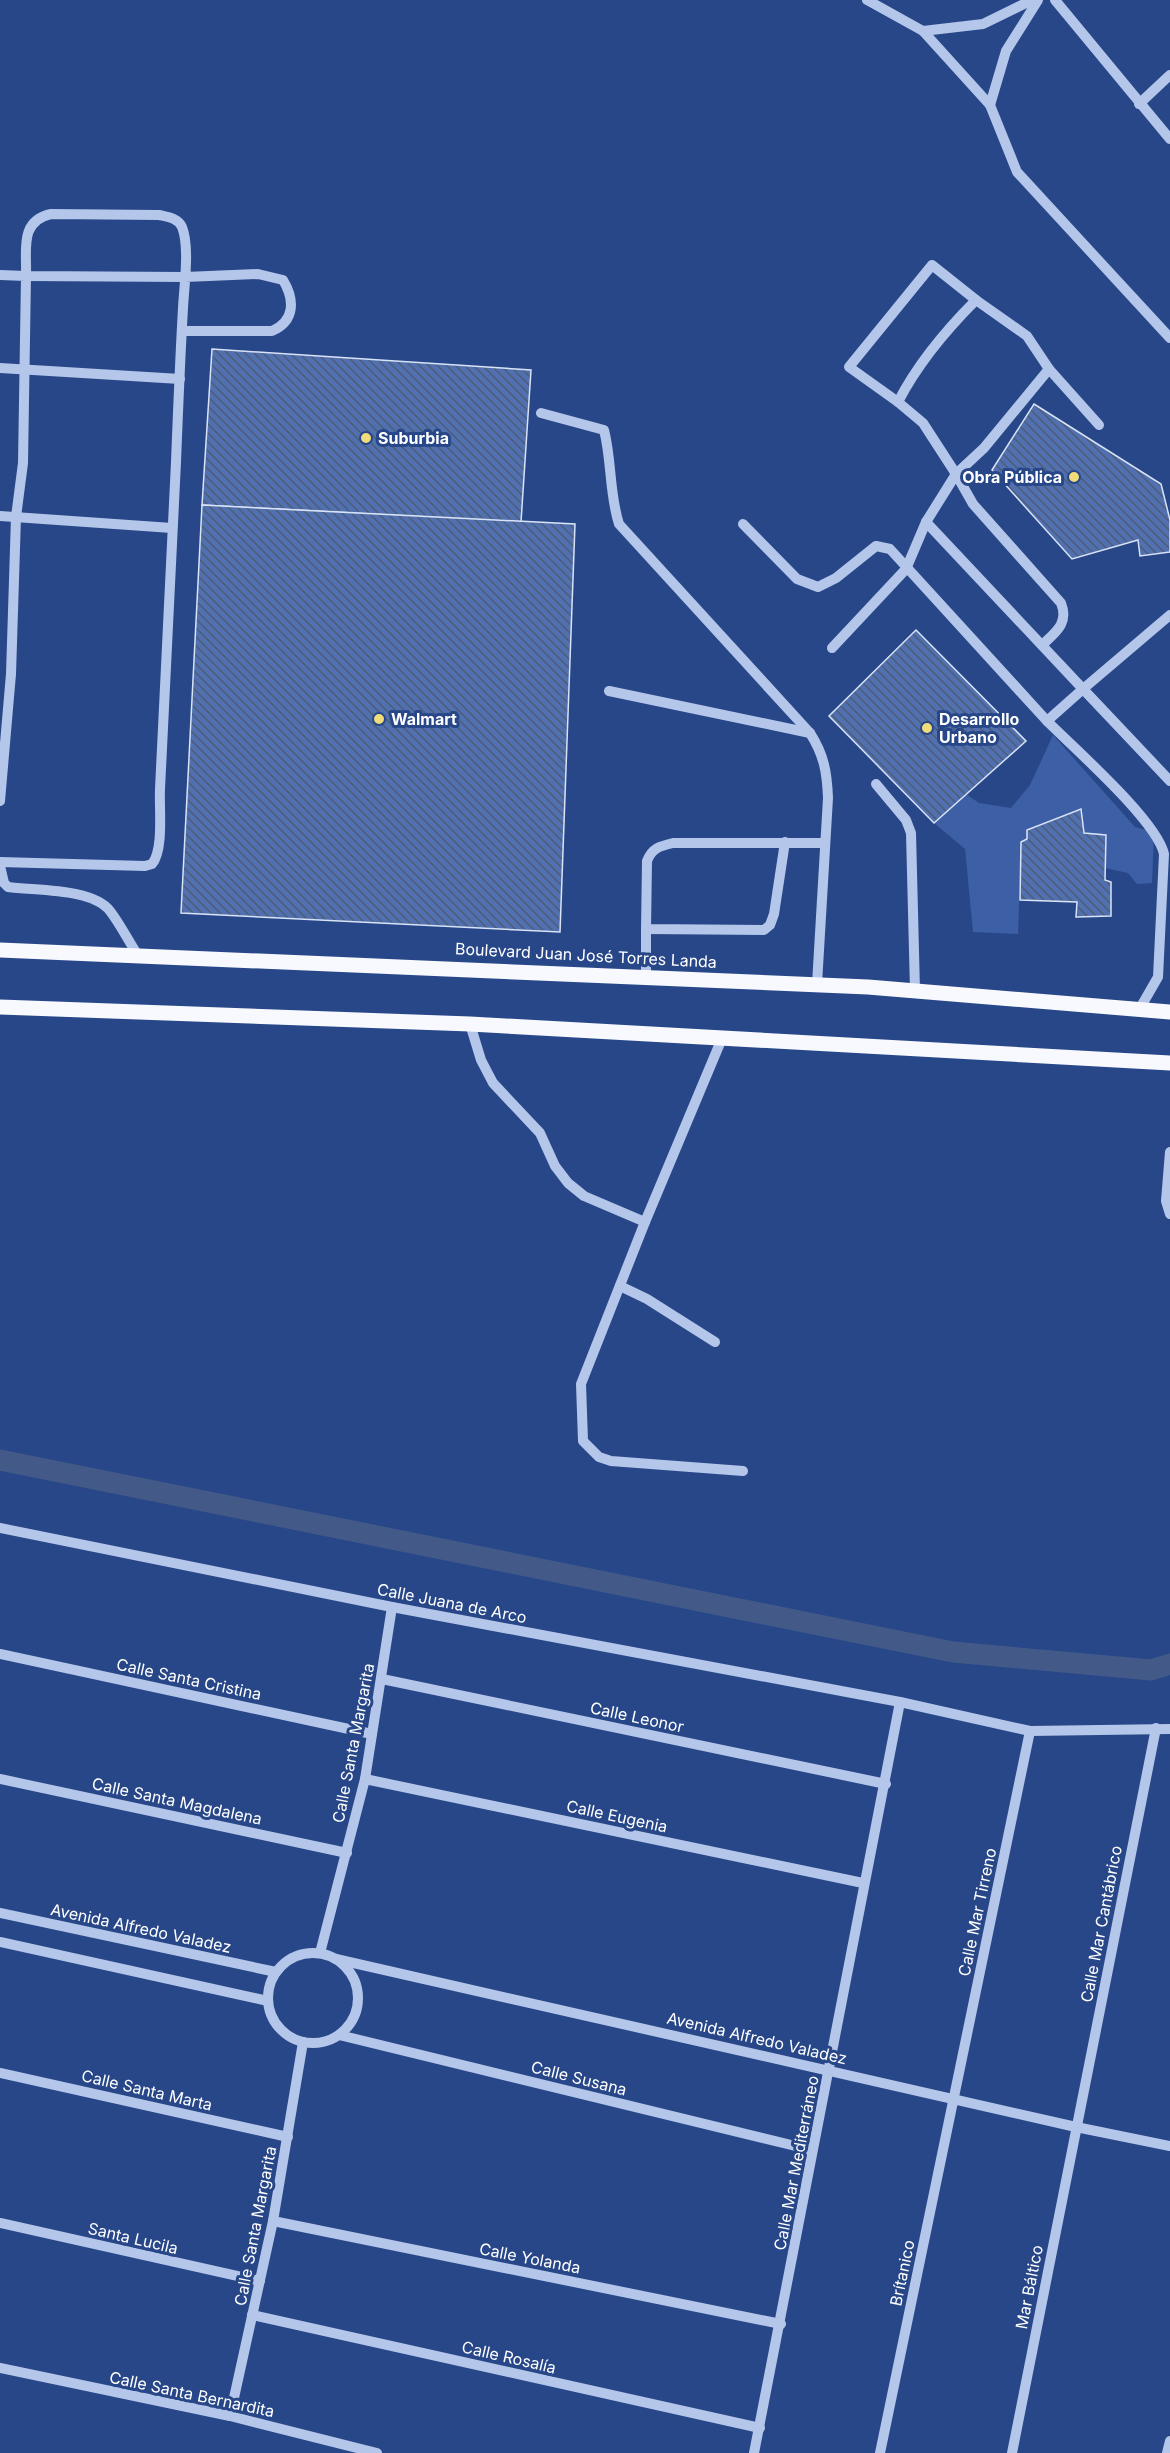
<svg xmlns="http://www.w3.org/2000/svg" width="1170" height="2453" viewBox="0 0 1170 2453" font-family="Inter,sans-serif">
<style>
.green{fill:#3c5fa5}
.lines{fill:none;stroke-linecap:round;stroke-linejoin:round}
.canal{stroke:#435a89;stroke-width:21}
.building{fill:url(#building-back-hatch);stroke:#d8e3f7;stroke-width:1.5}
.minor{stroke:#b4c6e9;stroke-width:10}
.major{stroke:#f7f9fe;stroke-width:15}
.poi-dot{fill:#f1dc7a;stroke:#284788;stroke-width:2}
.labels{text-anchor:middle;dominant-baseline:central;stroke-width:6;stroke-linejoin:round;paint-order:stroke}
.poi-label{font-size:16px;font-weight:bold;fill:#fff;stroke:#284788;text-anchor:start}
.street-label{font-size:16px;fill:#fff;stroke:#284788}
</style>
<defs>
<pattern id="building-back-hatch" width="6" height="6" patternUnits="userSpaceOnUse" patternTransform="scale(1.5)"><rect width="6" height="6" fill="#5070b0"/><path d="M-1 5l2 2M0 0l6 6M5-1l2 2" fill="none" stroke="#4e5c79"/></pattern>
</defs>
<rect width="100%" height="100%" fill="#284788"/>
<polygon class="green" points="1053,735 1135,827 1154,832 1152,883 1137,884 1128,873 1105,868 1106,836 1084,833 1080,809 1027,830 1027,839 1021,842 1018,934 973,932 965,849 934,823 966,794 979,803 1011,808 1030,785"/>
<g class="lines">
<polyline class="canal" points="0,1460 953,1652 1151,1670 1170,1664"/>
</g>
<g class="building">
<polygon points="212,349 531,370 521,522 202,505"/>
<polygon points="1034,404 1161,484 1170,520 1170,552 1140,556 1138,540 1072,559 992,470"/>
<polygon points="202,505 575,524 560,932 181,913"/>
<polygon points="916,630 1026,741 934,823 829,716"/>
<polygon points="1081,809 1084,833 1106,835 1105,880 1111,882 1111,916 1076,917 1077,902 1020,900 1021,842 1027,839 1027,830"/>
</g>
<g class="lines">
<g class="minor">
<polyline points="867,0 923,31 990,105 1017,172 1170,338"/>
<polyline points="1055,0 1170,139"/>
<polyline points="923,31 983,24 1032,0"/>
<polyline points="1139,104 1170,75"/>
<polyline points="990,105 1006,51 1038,0"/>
<polyline points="0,275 26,276 23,463 16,517 11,674 0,801"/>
<polyline points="0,368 180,379"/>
<polyline points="898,402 849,367 932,265 976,300"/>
<path d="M541,413L604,430C612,461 609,493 619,524L810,733C824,755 827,772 828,798L817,984"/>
<polyline points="0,516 172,528"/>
<polyline points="926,522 1083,689 1170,615"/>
<polyline points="743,524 797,579 818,587 836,578 876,546 890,549 1047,721"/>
<path d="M1042,645C1056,632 1069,623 1061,603L973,504L956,474L984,448L1049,369"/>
<path d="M832,648L906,569L926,522L956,474L923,423L898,402C918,363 945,331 976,300L1027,336L1049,369L1099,425"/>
<polyline points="609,691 810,733"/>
<polyline points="876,784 906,820 911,833 915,991"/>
<path d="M785,842L774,914L770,925L764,930L646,929L647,861C652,848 660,846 673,843H825"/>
<path d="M0,862L145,866L152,864C164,850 159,808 160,789C165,680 171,571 176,462C178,411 180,360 183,308C184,287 190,247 182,227C178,218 168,217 159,215L51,214C19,221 27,250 26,276L185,277L258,274L283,280C295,300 295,321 272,331H182"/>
<path d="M0,866L4,883L8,887C36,891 92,888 110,911C120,924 128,940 137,954"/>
<polyline points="646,976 646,929"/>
<path d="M1139,1010L1158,977L1164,854C1157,821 1075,749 1047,721L1083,689L1170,781"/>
<polyline points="470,1024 481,1060 493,1083 540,1133 555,1166 568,1183 584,1196 645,1222"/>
<polyline points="723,1036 645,1222 581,1384 583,1441 599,1457 611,1461 743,1471"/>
<polyline points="1170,1152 1166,1201 1170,1214"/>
<polyline points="620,1286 647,1299 715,1342"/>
<polyline points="0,1528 392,1607 900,1702 1030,1731 1170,1729"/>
<polyline points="0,1654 372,1734"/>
<polyline points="382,1679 886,1784"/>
<polyline points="0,1779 347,1853"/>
<polyline points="365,1779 863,1883"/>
<polyline points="0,1913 276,1972"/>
<polyline points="0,1942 268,2001"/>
<polyline points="320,1953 365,1779 392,1607"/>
<circle cx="313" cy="1998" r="45"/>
<polyline points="336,1959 1076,2127 1170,2146"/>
<polyline points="339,2035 812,2150"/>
<polyline points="0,2073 288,2137"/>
<polyline points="273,2221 781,2324"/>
<polyline points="0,2223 260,2281"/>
<polyline points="252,2315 760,2428"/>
<polyline points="0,2368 230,2416 377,2453"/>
<polyline points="230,2416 273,2221 303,2042"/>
<polyline points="754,2453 900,1702"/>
<polyline points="880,2453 1030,1731"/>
<polyline points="1012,2453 1156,1728"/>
<polyline points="1167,2453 1170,2441"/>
</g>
<g class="major">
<polyline points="0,950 868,987 1170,1012"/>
<polyline points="0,1007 470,1024 1170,1063"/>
</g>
</g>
<g class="poi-dot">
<circle cx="366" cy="438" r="6"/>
<circle cx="1074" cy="477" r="6"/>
<circle cx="379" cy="719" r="6"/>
<circle cx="927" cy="728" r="6"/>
</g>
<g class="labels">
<g class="poi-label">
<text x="378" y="438">Suburbia</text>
<text x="1062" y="477" text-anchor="end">Obra Pública</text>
<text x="391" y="719">Walmart</text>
<text x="939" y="719">Desarrollo<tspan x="939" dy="18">Urbano</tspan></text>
</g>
<g class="street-label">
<text transform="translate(586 955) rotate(3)">Boulevard Juan José Torres Landa</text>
<text transform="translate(452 1603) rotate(11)">Calle Juana de Arco</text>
<text transform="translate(189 1679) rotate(12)">Calle Santa Cristina</text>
<text transform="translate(637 1717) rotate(12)">Calle Leonor</text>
<text transform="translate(353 1743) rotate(-79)">Calle Santa Margarita</text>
<text transform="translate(177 1801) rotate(12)">Calle Santa Magdalena</text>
<text transform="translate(617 1816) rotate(12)">Calle Eugenia</text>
<text transform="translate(977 1912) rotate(-78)">Calle Mar Tirreno</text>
<text transform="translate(1101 1924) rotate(-79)">Calle Mar Cantábrico</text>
<text transform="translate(141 1928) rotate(12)">Avenida Alfredo Valadez</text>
<text transform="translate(757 2038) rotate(13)">Avenida Alfredo Valadez</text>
<text transform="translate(579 2078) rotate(14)">Calle Susana</text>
<text transform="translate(147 2090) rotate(13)">Calle Santa Marta</text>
<text transform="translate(796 2163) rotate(-79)">Calle Mar Mediterráneo</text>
<text transform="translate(255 2226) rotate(-79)">Calle Santa Margarita</text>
<text transform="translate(133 2238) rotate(13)">Santa Lucila</text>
<text transform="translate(530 2258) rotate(11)">Calle Yolanda</text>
<text transform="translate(902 2273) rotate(-78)">Brítanico</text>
<text transform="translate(1029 2287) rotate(-79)">Mar Báltico</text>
<text transform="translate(509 2357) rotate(13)">Calle Rosalía</text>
<text transform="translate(192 2394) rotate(12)">Calle Santa Bernardita</text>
</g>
</g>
</svg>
